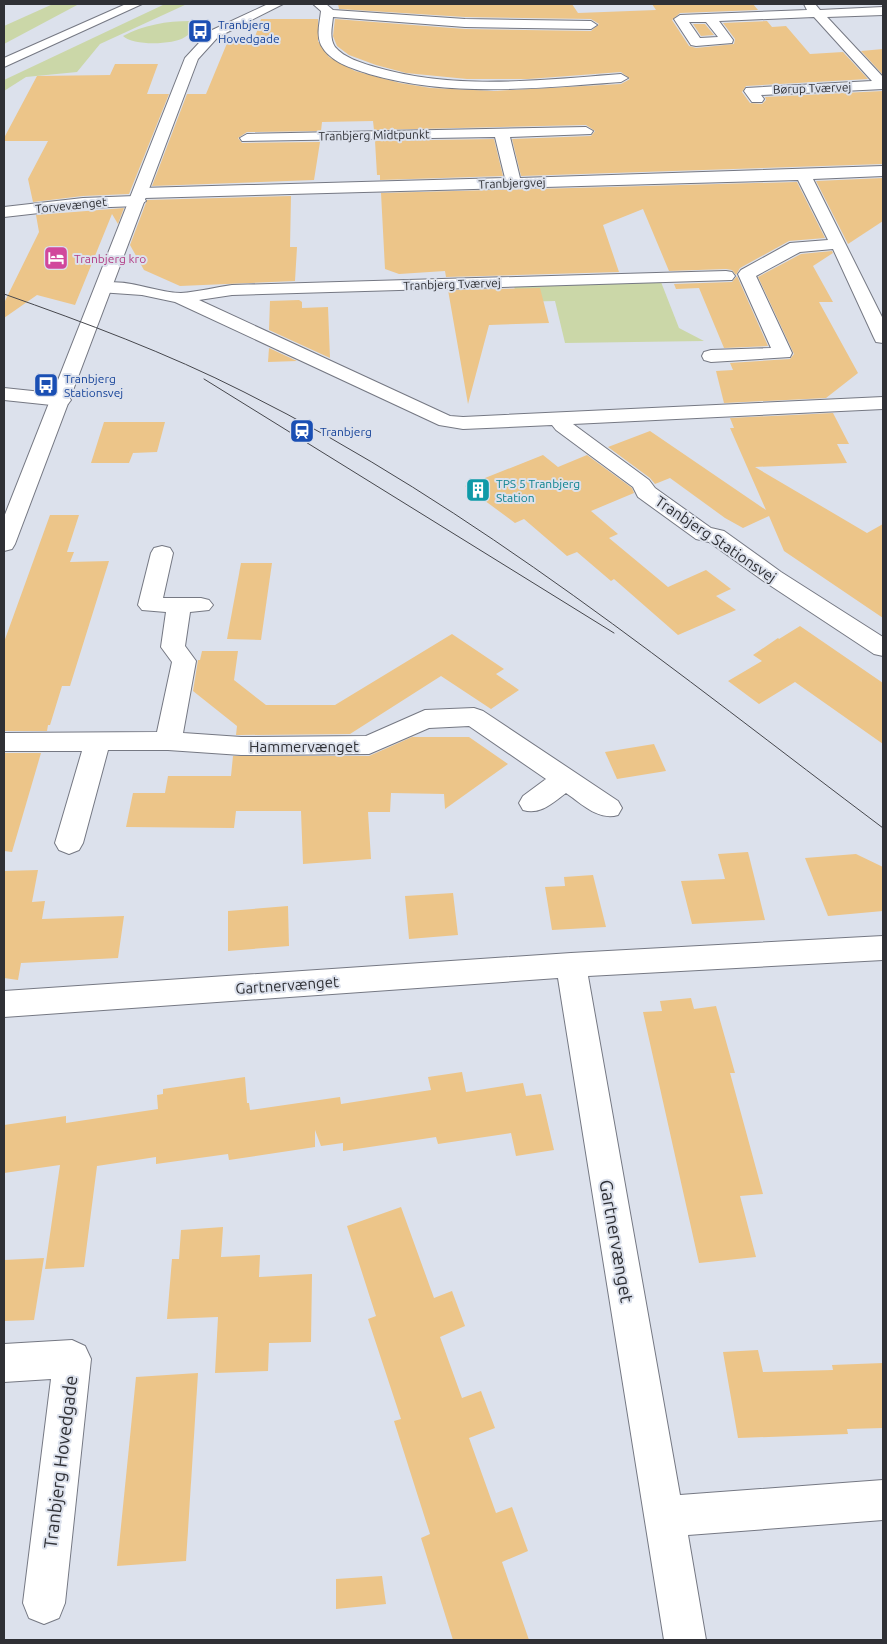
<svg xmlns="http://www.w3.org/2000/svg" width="887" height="1644" viewBox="0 0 887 1644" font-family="Ubuntu,sans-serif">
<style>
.green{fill:#cbd7a8}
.building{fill:#ecc589}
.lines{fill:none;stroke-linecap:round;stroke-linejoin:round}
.street-casing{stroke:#757883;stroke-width:2}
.secondary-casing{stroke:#757883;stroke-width:2}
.street{fill:#fff;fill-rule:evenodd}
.secondary{fill:#fff;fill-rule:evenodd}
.tram{stroke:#46474d;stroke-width:1}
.labels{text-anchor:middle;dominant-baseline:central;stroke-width:4;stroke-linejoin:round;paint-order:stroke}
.far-transit-label{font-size:12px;fill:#164399;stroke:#dce1ec;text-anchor:start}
.far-street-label{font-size:12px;fill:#2f3035;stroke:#dce1ec}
.far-hotel-label{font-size:12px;fill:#b23c85;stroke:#dce1ec;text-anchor:start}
.far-culture-label{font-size:12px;fill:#0d838f;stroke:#dce1ec;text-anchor:start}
.street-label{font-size:15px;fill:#2f3035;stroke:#dce1ec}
.near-street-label{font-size:18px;fill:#2f3035;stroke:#dce1ec}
</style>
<rect width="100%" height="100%" fill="#dce1ec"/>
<g class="green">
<polygon points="53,4 79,4 4,44 4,26"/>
<polygon points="165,4 187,4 100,44 77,72 26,77 4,91 4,80"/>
<path d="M190,21L200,24C193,27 192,33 185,37C173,45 133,46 123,36C143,25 167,21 190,21Z"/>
<polygon points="661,282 679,328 704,341 565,343 555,301 518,302 514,286"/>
</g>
<g class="building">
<polygon points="338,4 572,4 578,13 656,10 652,4 753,4 758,10 680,13 672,20 689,46 696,48 734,44 735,39 723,23 767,21 772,27 786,26 810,54 843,52 868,79 746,86 742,92 750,103 762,104 766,100 765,97 883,91 883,164 521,176 512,139 591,136 595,131 586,125 374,130 373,121 322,122 321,131 247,132 238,138 242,143 320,142 314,180 152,186 187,94 206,94 230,36 255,37 261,19 318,19 318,41 329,57 355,71 400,83 431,88 494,91 621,84 630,79 621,72 528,79 467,79 406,73 376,65 349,55 337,46 333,36 335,19 465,29 591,31 599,24 591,19 465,17 339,9"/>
<polygon points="693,24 705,24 714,35 701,36"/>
<polygon points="883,49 883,75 861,51"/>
<polygon points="115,64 158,64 147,94 169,94 129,194 83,196 33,202 28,179 48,141 4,141 4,138 37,76 110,75"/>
<polygon points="494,139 503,176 380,180 380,175 377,175 375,141"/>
<polygon points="883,178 883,221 848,244 816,181"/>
<polygon points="797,182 825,238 789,241 740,268 736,275 732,270 726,269 669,271 643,209 603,225 619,272 446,277 445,271 399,274 385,269 381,193"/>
<polygon points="291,196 290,247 297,247 295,281 180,286 144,270 130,245 147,200"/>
<polygon points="124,208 118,224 112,214 75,305 37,295 4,318 4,303 39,232 36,215"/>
<polygon points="832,251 833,253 813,266 833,302 819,302 858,373 826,398 724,403 716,371 733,370 730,363 790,359 794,354 758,277 801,254"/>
<polygon points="737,276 768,346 724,348 699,288 676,289 674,284 732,282"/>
<polygon points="540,288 549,323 489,325 468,404 448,290"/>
<polygon points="299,300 302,302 302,308 328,307 330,358 269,330 270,301"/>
<polygon points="269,348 297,361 268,362"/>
<polygon points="833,413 849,444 837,444 847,463 755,467 867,533 883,524 883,618 784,551 769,516 743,528 725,518 670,478 655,484 650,478 608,447 650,431 766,510 730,428 734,428 730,418"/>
<polygon points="104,422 165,422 157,452 133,453 129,463 91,463"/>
<polygon points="543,455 558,467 587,455 632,488 634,493 591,511 618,534 609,538 668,587 706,570 731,589 716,596 736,610 678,635 614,579 611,581 577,552 567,556 524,519 515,523 465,486"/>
<polygon points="50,515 79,515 67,552 74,552 70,562 109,561 70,686 62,686 50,725 48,725 47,731 4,731 4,642"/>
<polygon points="241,563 272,563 261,640 227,639"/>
<polygon points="800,626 883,683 883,744 795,682 759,704 728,681 762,661 753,655 778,638 779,639"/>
<polygon points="452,634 504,669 496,674 519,690 491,709 441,676 350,734 241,735 236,735 237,726 193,691 198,660 200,660 202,651 238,651 234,680 266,705 335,705"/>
<polygon points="412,737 469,737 508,764 445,809 444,794 391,793 390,812 368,812 371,859 303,864 301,811 236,811 234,828 126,827 133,793 165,793 168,776 231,776 233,756 369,756"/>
<polygon points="654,744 666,771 617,779 605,752"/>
<polygon points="4,753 41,753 12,852 4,851"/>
<polygon points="748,852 765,920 692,924 681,881 725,879 718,854"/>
<polygon points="856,854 883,867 883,911 828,916 805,858"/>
<polygon points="38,870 32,902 45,901 42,919 124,916 118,958 21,963 18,980 4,978 4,871"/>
<polygon points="593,875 606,927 552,930 545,887 565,886 564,877"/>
<polygon points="453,893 458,935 409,939 405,896"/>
<polygon points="288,906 289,946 228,951 228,911"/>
<polygon points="691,998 694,1009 716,1006 735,1073 730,1073 763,1194 740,1196 756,1257 699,1263 643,1012 662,1011 660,1001"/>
<polygon points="462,1072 466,1092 523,1083 526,1096 541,1094 554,1150 516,1156 511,1133 438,1144 436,1137 343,1151 343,1143 321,1146 315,1130 315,1147 229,1160 228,1154 156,1164 156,1157 97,1166 84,1267 45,1269 60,1165 4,1173 4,1125 66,1116 66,1123 158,1109 157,1095 163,1094 163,1089 245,1077 247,1103 249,1103 250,1110 340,1097 341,1104 431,1090 428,1077"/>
<polygon points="401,1207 434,1298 452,1291 465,1326 440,1337 462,1398 481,1391 495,1428 469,1438 496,1513 512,1507 528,1551 502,1562 529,1640 453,1640 421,1538 430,1534 394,1421 401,1419 368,1319 376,1316 347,1226"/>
<polygon points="223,1227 221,1257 260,1255 259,1277 312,1274 311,1342 269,1343 268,1371 215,1373 218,1317 167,1319 172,1259 179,1259 181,1230"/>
<polygon points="44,1258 34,1320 4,1321 4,1260"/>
<polygon points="758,1350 763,1372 833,1370 832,1365 883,1363 883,1428 847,1429 848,1434 738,1438 723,1352"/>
<polygon points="198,1373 186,1561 117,1566 136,1377"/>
<polygon points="382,1576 386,1604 336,1609 336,1579"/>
</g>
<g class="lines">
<defs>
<g id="street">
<path d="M313,4H326L333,10L465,19L591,21L597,25L591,29L465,27L333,17C332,27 329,38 335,47C344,58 362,63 375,67C456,91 539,80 621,74L628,78L621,82C536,88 452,98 369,74C351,68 330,62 321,45C316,34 320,22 321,11Z"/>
<path d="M804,4H815L820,10L883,7V15L827,17L883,77V89L761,95L764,99L762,102H752L744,91L746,88L872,81L814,17L719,21L733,40L732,43L696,46L691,45L674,19L680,15L807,10ZM689,22H706L718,37L700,38Z"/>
<polygon points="586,127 593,131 591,134 510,137 520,178 883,166 883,176 813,179 883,319 883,343 876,342 874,338 833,249 800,252 756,276 792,353 790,357 711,362 704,360 702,356 704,352 711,350 771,348 738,274 741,270 790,243 828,240 798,180 144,198 146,201 138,206 83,208 4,217 4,207 83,198 135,196 133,193 141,188 505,178 495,137 242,141 240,138 247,134"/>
<path d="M726,271L732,272L735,276L732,280L232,295L199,300L450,416L463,417L883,397V409L573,424L649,480L655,488L711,528L724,531L781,572L883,637V656L874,654L765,582L709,542L696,539L638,497L633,487L556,430L552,425L463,429L439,425L175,302L142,295L99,292L96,288L99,284C127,277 155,293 181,293C198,292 216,287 232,285Z"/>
<polygon points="4,388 61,394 68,396 71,400 68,404 61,406 4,400"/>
<path d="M162,546L170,548L173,553L163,598H201L209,600L213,605L209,610L190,612L185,646L196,661L183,733L241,737L366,736L425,710L474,708L483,711L618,801L622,808L618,815C598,821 581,803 566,793C552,803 541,815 523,810L519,803L523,796L546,779L469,726L429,728L369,754L241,755L168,750H108L83,843L79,850L69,854L59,850L55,843L82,751H4V733L157,732L172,662L161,647L166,612L142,610L138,605L151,553L154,548Z"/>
<polygon points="883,936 883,960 588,976 680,1495 883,1480 883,1520 688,1535 706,1640 664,1640 558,978 4,1017 4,991 571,953"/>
<polygon points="72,1340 85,1346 91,1359 65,1603 59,1618 44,1624 29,1618 23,1603 51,1379 4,1382 4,1344"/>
</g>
<g id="secondary">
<polygon points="126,4 142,4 4,67 4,58"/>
<polygon points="268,4 283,4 218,37 198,59 15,544 12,549 4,551 4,517 185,58 210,31"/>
</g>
</defs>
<use href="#street" class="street-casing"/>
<use href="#secondary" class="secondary-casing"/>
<use href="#street" class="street"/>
<use href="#secondary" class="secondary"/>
<g class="tram">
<path d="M4,294C86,323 167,353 244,392C475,507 678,674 883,828"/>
<polyline points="204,379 614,633"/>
</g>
</g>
<defs>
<symbol id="bus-square" viewBox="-11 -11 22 22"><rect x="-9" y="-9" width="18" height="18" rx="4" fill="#1a4fb4" stroke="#dce1ec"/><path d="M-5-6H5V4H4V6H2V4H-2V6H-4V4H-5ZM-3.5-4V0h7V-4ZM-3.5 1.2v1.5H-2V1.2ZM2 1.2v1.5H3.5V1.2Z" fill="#fff"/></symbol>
<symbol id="hotel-square" viewBox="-11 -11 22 22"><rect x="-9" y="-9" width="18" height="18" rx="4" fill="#d1479c" stroke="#dce1ec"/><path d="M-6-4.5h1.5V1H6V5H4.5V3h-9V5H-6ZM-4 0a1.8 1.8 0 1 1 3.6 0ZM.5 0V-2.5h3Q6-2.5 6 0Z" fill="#fff"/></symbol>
<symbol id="station-square" viewBox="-11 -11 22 22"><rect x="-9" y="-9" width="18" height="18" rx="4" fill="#1a4fb4" stroke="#dce1ec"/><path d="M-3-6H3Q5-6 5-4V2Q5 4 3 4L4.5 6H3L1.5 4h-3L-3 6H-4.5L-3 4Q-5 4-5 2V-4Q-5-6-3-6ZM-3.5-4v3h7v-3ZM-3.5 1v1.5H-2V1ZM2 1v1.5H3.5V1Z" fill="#fff"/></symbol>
<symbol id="building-square" viewBox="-11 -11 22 22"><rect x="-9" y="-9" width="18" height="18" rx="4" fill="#0f9aa8" stroke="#dce1ec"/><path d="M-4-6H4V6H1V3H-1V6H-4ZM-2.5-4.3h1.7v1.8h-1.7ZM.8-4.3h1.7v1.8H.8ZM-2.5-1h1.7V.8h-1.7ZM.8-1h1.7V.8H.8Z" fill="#fff"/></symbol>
</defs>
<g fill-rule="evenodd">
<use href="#bus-square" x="186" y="17" width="28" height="28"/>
<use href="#hotel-square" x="42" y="244" width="28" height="28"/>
<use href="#bus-square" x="32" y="371" width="28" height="28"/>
<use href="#station-square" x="288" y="417" width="28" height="28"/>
<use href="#building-square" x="464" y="476" width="28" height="28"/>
</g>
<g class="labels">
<g class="far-transit-label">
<text x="218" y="24">Tranbjerg<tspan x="218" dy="14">Hovedgade</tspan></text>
<text x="64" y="378">Tranbjerg<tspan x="64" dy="14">Stationsvej</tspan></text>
<text x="320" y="431">Tranbjerg</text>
</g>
<g class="far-street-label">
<text transform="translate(812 88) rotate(-2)">Børup Tværvej</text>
<text transform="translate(374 135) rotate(-1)">Tranbjerg Midtpunkt</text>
<text transform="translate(512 183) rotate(-2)">Tranbjergvej</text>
<text transform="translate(71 205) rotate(-6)">Torvevænget</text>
<text transform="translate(452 284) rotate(-2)">Tranbjerg Tværvej</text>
</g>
<g class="far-hotel-label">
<text x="74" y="258">Tranbjerg kro</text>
</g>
<g class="far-culture-label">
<text x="496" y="483">TPS 5 Tranbjerg<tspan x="496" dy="14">Station</tspan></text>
</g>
<g class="street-label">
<text transform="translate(716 539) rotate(34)">Tranbjerg Stationsvej</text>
<text x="304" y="746">Hammervænget</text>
<text transform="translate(287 985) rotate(-4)">Gartnervænget</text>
</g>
<g class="near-street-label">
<text transform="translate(617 1241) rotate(80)">Gartnervænget</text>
<text transform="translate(60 1462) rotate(-83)">Tranbjerg Hovedgade</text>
</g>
</g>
<rect width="887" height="1644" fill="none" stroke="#2f3035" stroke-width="10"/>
</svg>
